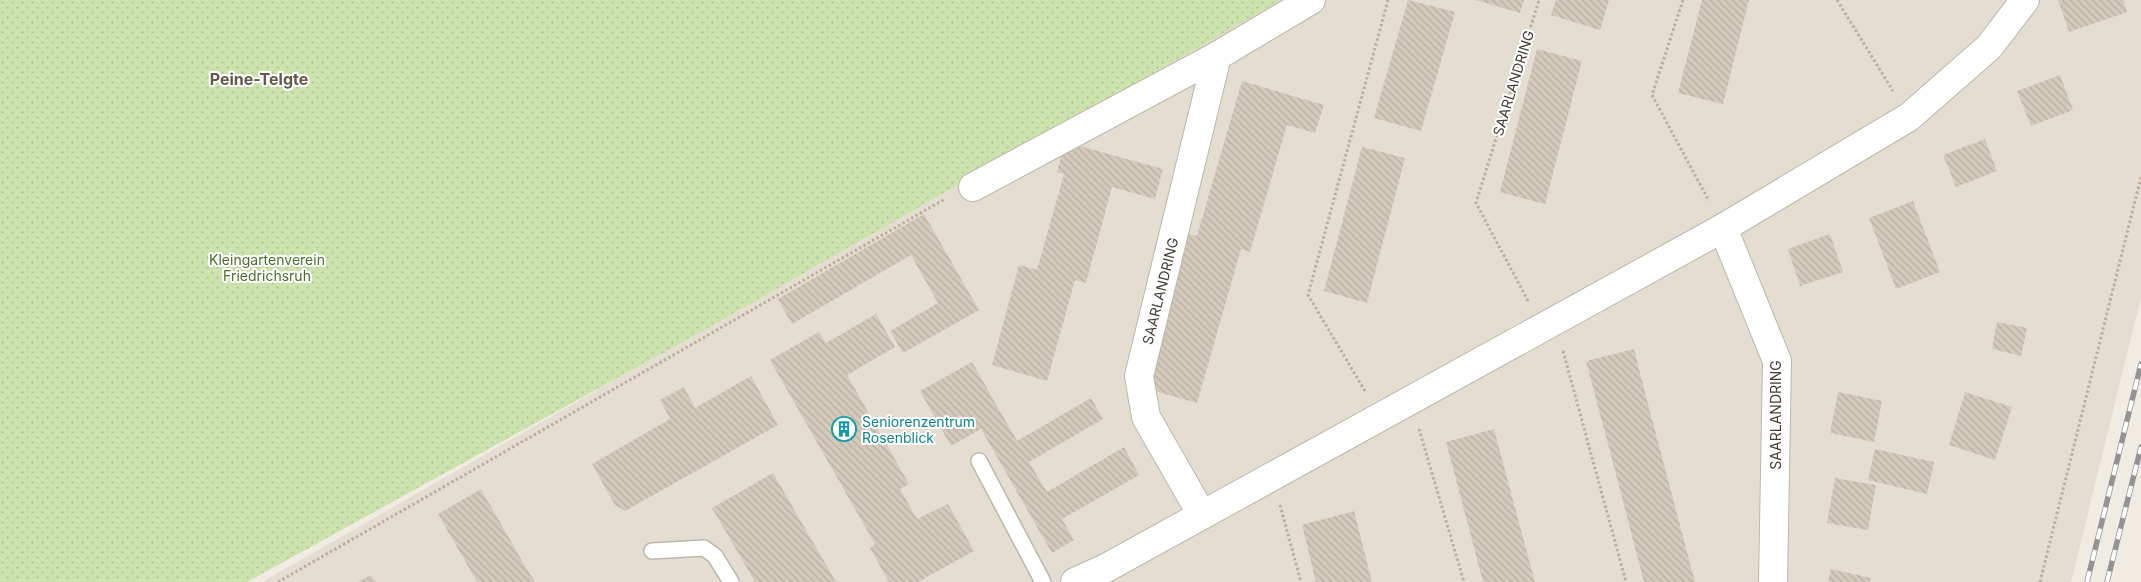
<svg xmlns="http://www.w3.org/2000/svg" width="2141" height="582" viewBox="0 0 2141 582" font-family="Inter,sans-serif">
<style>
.residential{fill:#e4ded2}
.grass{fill:url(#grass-dots)}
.building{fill:url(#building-back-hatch)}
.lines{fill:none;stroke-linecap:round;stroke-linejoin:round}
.service-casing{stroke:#beb6aa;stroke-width:18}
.minor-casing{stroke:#beb6aa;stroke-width:30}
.path{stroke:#bcae99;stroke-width:3;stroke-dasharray:2.5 2.5;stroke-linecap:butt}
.service{stroke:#fff;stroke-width:15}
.minor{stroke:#fff;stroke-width:28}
.rail-casing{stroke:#939393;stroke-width:5.5}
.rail{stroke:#fff;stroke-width:4;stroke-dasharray:11;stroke-linecap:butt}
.labels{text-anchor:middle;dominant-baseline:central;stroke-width:4;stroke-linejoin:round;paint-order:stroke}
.street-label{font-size:14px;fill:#423c34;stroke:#fff}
.park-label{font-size:14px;fill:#48702b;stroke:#fff}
.culture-label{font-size:14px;fill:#0d838f;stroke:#fff;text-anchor:start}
.quarter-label{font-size:16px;font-weight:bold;fill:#64594c;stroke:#fff}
</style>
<defs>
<pattern id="grass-dots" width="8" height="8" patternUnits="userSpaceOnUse" patternTransform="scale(1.25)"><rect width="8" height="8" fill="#cde3ae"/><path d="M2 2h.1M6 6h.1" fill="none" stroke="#b1c496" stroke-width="1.8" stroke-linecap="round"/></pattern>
<pattern id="building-back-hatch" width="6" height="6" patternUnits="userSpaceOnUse" patternTransform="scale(1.25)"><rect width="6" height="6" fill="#d4cabc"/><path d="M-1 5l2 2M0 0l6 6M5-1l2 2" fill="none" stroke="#b7aea2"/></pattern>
</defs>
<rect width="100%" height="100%" fill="#f1ece3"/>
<polygon class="residential" points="1279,0 2141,0 2141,298 2071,582 262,582"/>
<polygon class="grass" points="0,0 1281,0 701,332 247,582 0,582"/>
<g class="building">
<polygon points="1408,0 1455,12 1421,131 1374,118"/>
<polygon points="1476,0 1524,0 1520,13"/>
<polygon points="1556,0 1609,0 1600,30 1551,15"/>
<polygon points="1702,0 1749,0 1723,104 1678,93"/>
<polygon points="2058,0 2123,0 2127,12 2069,32"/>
<polygon points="1537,49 1582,61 1545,204 1500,192"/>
<polygon points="2060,75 2073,110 2031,126 2017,91"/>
<polygon points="1242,81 1324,105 1315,133 1287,125 1250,252 1241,249 1197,403 1140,387 1185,233 1197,236"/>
<polygon points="1985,139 1997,171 1956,187 1943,155"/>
<polygon points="1065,142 1163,169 1155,199 1112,187 1086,283 1075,280 1047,381 992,365 1019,265 1037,270 1064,174 1057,172"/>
<polygon points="1362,147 1405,158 1367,303 1324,291"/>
<polygon points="1913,201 1940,272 1896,289 1869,218"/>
<polygon points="924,214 979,310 903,353 890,331 938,303 911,255 792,324 778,299"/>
<polygon points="1830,234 1843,272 1800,286 1788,249"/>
<polygon points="876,314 895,347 847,375 909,484 900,489 917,519 948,504 974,551 918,582 889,582 870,548 875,544 770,360 819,332 826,343"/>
<polygon points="1997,322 2027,328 2021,356 1992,349"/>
<polygon points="1634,349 1644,389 1695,582 1644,582 1618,482 1586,361"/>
<polygon points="972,362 1017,441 1091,398 1103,419 1029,462 1047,492 1124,447 1139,475 1062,519 1074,540 1052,553 981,429 951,446 920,391"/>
<polygon points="751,376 778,425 625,511 615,505 592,464 670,419 660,400 684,387 695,408"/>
<polygon points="1838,392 1882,401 1874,442 1830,433"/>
<polygon points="1965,392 2012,407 1995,460 1949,445"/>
<polygon points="1494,429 1514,504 1535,582 1483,582 1466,517 1446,442"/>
<polygon points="1875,449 1934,462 1927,494 1868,480"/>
<polygon points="773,473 836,582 755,582 712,508"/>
<polygon points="1835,478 1876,485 1868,530 1827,523"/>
<polygon points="481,489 525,566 535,582 477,582 449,533 438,514"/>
<polygon points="1354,511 1372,582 1316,582 1302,525"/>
<polygon points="1831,569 1871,578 1870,582 1828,582"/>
<polygon points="371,575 376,582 358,582"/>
</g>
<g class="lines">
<defs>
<g id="service">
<polyline points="979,461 1043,582"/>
<polyline points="652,551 704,548 715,556 731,582"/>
</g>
<g id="minor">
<polyline points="973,187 1217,56 1311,0"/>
<polyline points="1723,228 1777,361 1773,582"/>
<polyline points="1202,515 1146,417 1139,376 1217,56"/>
<polyline points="1075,582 1106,568 1723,228 1909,117 1989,47 2025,0"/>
</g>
</defs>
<use href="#service" class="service-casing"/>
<use href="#minor" class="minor-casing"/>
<g class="path">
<polyline points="1683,0 1652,95 1709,201"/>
<polyline points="1837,0 1893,91"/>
<polyline points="1528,301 1476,203 1539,0"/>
<polyline points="1563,351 1626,582"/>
<polyline points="1365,391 1308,295 1388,0"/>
<polyline points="1419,429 1464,582"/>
<polyline points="1280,505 1301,582"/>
<polyline points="278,582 945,199"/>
<polyline points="2040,582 2141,177"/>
</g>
<use href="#service" class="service"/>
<use href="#minor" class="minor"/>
<defs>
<g id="rail">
<polyline points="2087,582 2141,364"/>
<polyline points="2107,582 2141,447"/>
</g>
</defs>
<use href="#rail" class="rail-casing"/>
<use href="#rail" class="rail"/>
</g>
<defs>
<symbol id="building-ring" viewBox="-11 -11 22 22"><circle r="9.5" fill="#fff" stroke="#0f9aa8" stroke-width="1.5"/><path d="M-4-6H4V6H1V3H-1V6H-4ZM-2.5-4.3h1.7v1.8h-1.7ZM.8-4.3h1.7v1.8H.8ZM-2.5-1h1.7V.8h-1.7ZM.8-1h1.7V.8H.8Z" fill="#0f9aa8"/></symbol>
</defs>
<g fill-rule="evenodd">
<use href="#building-ring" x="830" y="415" width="28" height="28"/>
</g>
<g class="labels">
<g class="street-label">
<text transform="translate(1513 83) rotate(-73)">SAARLANDRING</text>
<text transform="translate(1160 291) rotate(-76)">SAARLANDRING</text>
<text transform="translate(1775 415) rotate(-90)">SAARLANDRING</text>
</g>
<g class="park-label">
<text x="267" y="259">Kleingartenverein<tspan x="267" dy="16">Friedrichsruh</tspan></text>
</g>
<g class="culture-label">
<text x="862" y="421">Seniorenzentrum<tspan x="862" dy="16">Rosenblick</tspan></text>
</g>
<g class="quarter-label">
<text x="259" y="79">Peine-Telgte</text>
</g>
</g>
</svg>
